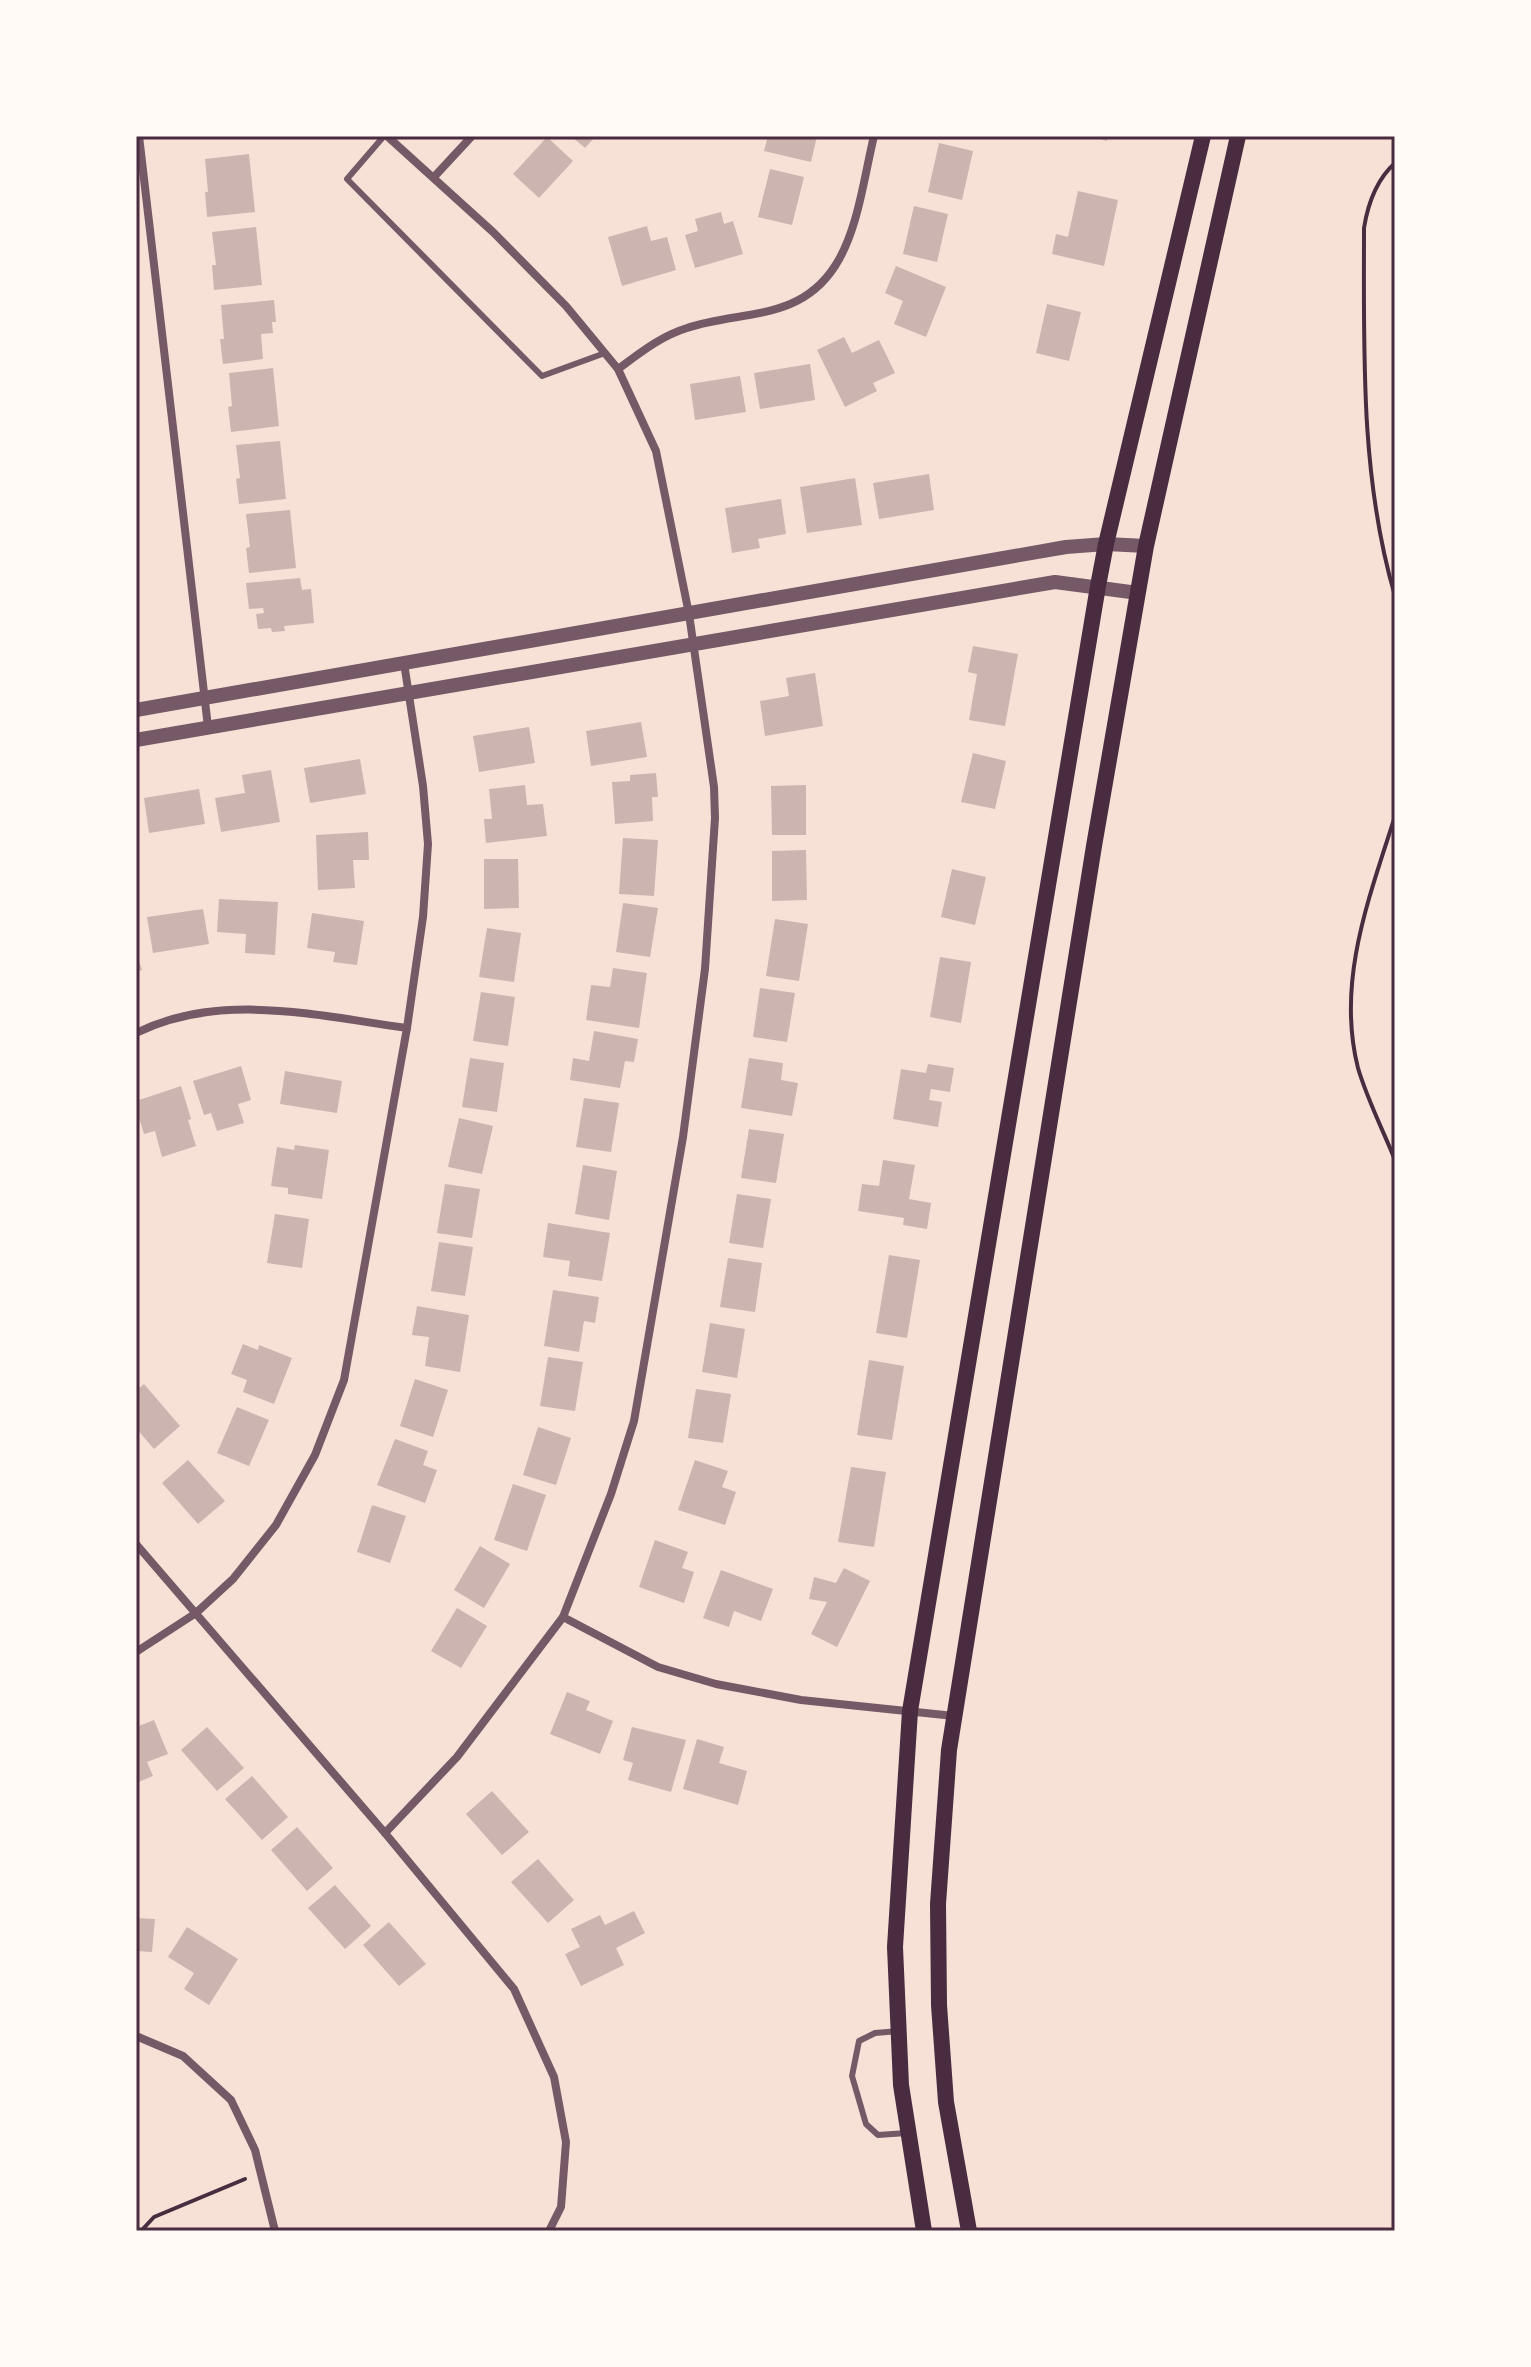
<svg xmlns="http://www.w3.org/2000/svg" width="1531" height="2367" viewBox="0 0 1531 2367" font-family="Karla,sans-serif">
<style>
.building{fill:#ccb4b1}
.lines{fill:none;stroke-linecap:round;stroke-linejoin:round}
.path{stroke:#4a2c40;stroke-width:4}
.service{stroke:#755966;stroke-width:6}
.minor{stroke:#755966;stroke-width:8}
.tertiary{stroke:#755966;stroke-width:14}
.secondary{stroke:#4a2c40;stroke-width:16}
.neatline{fill:none;stroke:#4a2c40;stroke-width:3}
</style>
<rect width="100%" height="100%" fill="#f7e1d7"/>
<g class="building">
<polygon points="571,136 596,136 585,148"/>
<polygon points="768,136 817,136 811,162 764,151"/>
<polygon points="1089,136 1108,136 1107,141"/>
<polygon points="547,137 573,161 539,198 513,174"/>
<polygon points="939,143 973,151 962,200 928,192"/>
<polygon points="249,154 255,212 207,217 205,192 208,192 205,159"/>
<polygon points="770,169 804,177 792,225 758,217"/>
<polygon points="1078,191 1118,200 1104,266 1052,254 1056,234 1068,237"/>
<polygon points="914,206 948,214 937,262 903,254"/>
<polygon points="721,212 724,224 733,221 743,254 695,268 685,235 698,231 695,219"/>
<polygon points="647,226 651,241 667,237 676,270 622,286 608,237"/>
<polygon points="256,227 262,285 214,290 212,265 216,265 212,232"/>
<polygon points="896,266 946,287 926,337 894,324 903,301 885,293"/>
<polygon points="274,300 276,322 272,322 273,333 261,334 263,359 223,364 220,339 224,339 221,305"/>
<polygon points="1047,304 1081,312 1069,361 1036,353"/>
<polygon points="844,337 852,353 879,340 895,373 873,383 877,391 845,407 817,350"/>
<polygon points="810,364 815,400 760,409 754,373"/>
<polygon points="273,368 279,426 231,432 228,407 232,406 229,373"/>
<polygon points="740,376 746,412 695,420 690,384"/>
<polygon points="280,441 286,499 239,504 236,479 240,478 236,445"/>
<polygon points="929,474 934,510 879,519 873,483"/>
<polygon points="855,478 862,525 807,533 800,487"/>
<polygon points="781,499 786,534 758,539 760,548 732,553 725,508"/>
<polygon points="290,510 296,568 249,573 246,548 250,547 246,514"/>
<polygon points="300,578 302,590 311,589 314,623 284,626 285,631 272,632 271,628 258,629 256,614 264,613 263,608 249,609 246,583"/>
<polygon points="973,646 1018,654 1005,726 969,720 977,674 968,672"/>
<polygon points="815,673 823,726 765,736 760,701 789,696 786,678"/>
<polygon points="641,722 647,757 591,766 586,731"/>
<polygon points="529,727 535,763 479,772 473,736"/>
<polygon points="973,753 1006,761 995,809 961,802"/>
<polygon points="360,759 366,794 310,803 304,768"/>
<polygon points="271,770 280,822 221,832 215,798 245,793 242,775"/>
<polygon points="656,773 658,797 652,797 653,821 615,824 612,782 630,781 630,775"/>
<polygon points="525,785 527,805 543,804 547,836 486,843 484,819 492,819 489,789"/>
<polygon points="806,785 806,835 772,835 771,786"/>
<polygon points="199,789 205,824 149,833 144,798"/>
<polygon points="368,832 369,860 353,860 355,888 318,890 316,835"/>
<polygon points="623,838 658,840 654,896 619,894"/>
<polygon points="806,850 807,900 772,901 772,851"/>
<polygon points="484,859 518,859 519,908 484,909"/>
<polygon points="952,869 986,877 975,925 941,917"/>
<polygon points="219,899 278,902 275,955 245,953 246,934 217,932"/>
<polygon points="623,903 658,908 650,957 616,952"/>
<polygon points="203,909 209,944 153,953 147,917"/>
<polygon points="312,913 364,921 357,965 333,962 335,952 307,948"/>
<polygon points="775,919 808,924 799,981 766,976"/>
<polygon points="487,928 521,933 514,982 479,977"/>
<polygon points="136,952 142,970 136,972"/>
<polygon points="940,957 971,962 961,1023 930,1017"/>
<polygon points="613,968 647,973 639,1028 586,1020 591,985 610,987"/>
<polygon points="760,988 795,993 787,1042 753,1037"/>
<polygon points="481,992 515,997 508,1046 473,1041"/>
<polygon points="594,1031 638,1039 634,1062 625,1061 620,1088 570,1080 573,1058 589,1061"/>
<polygon points="470,1058 504,1063 497,1112 462,1107"/>
<polygon points="749,1058 783,1063 781,1080 798,1083 792,1116 741,1108"/>
<polygon points="928,1064 954,1068 950,1092 931,1089 929,1100 942,1102 938,1127 893,1119 901,1069 926,1073"/>
<polygon points="241,1066 251,1100 238,1104 244,1123 217,1131 211,1113 204,1115 193,1081"/>
<polygon points="285,1071 342,1081 337,1113 280,1104"/>
<polygon points="181,1086 191,1119 188,1120 196,1146 162,1157 155,1131 144,1134 136,1108 136,1101"/>
<polygon points="584,1098 619,1103 611,1152 576,1147"/>
<polygon points="459,1118 493,1126 482,1174 448,1167"/>
<polygon points="749,1129 784,1134 776,1183 741,1178"/>
<polygon points="295,1145 329,1150 322,1199 288,1194 288,1188 271,1186 277,1147 294,1150"/>
<polygon points="883,1160 915,1165 909,1199 931,1203 927,1229 903,1225 904,1218 858,1211 862,1184 879,1186"/>
<polygon points="583,1165 617,1171 609,1220 575,1214"/>
<polygon points="445,1184 480,1189 472,1238 437,1233"/>
<polygon points="737,1194 771,1199 763,1248 729,1243"/>
<polygon points="275,1214 309,1219 302,1268 267,1263"/>
<polygon points="548,1223 610,1233 602,1281 568,1276 570,1261 543,1257"/>
<polygon points="439,1242 473,1247 465,1296 431,1291"/>
<polygon points="889,1255 920,1260 907,1338 876,1333"/>
<polygon points="728,1258 762,1263 755,1312 720,1307"/>
<polygon points="553,1290 599,1297 595,1323 584,1321 579,1352 544,1346"/>
<polygon points="417,1306 469,1315 460,1372 425,1366 429,1337 412,1335"/>
<polygon points="710,1323 745,1329 737,1378 702,1372"/>
<polygon points="243,1344 258,1350 259,1345 292,1358 274,1404 243,1392 247,1380 231,1374"/>
<polygon points="548,1357 583,1362 575,1411 540,1406"/>
<polygon points="869,1360 904,1366 892,1440 857,1435"/>
<polygon points="415,1379 448,1390 433,1437 400,1426"/>
<polygon points="144,1384 180,1426 154,1449 136,1428 136,1391"/>
<polygon points="696,1389 731,1394 723,1443 688,1438"/>
<polygon points="237,1407 269,1420 249,1466 217,1453"/>
<polygon points="538,1427 571,1438 556,1485 523,1475"/>
<polygon points="395,1439 428,1451 423,1465 437,1470 425,1503 377,1485"/>
<polygon points="188,1460 225,1501 198,1524 162,1483"/>
<polygon points="695,1460 728,1471 722,1487 736,1492 725,1525 678,1510"/>
<polygon points="851,1467 886,1472 874,1547 838,1542"/>
<polygon points="513,1484 546,1495 527,1551 494,1540"/>
<polygon points="372,1505 406,1516 390,1563 357,1552"/>
<polygon points="655,1540 688,1552 682,1568 694,1572 684,1603 639,1587"/>
<polygon points="480,1546 510,1564 484,1608 454,1590"/>
<polygon points="844,1568 870,1581 837,1647 811,1634 827,1602 809,1599 814,1577 836,1583"/>
<polygon points="721,1570 773,1589 761,1621 734,1611 729,1627 703,1618"/>
<polygon points="457,1608 487,1626 461,1668 431,1651"/>
<polygon points="567,1692 590,1701 586,1710 613,1721 600,1754 550,1734"/>
<polygon points="154,1720 168,1754 147,1762 153,1776 136,1783 136,1727"/>
<polygon points="207,1727 244,1768 217,1791 181,1750"/>
<polygon points="632,1727 686,1740 671,1792 628,1780 633,1763 623,1760"/>
<polygon points="697,1739 724,1747 719,1763 747,1771 738,1805 683,1789"/>
<polygon points="252,1776 288,1817 262,1840 225,1799"/>
<polygon points="492,1791 529,1832 502,1855 466,1814"/>
<polygon points="297,1827 333,1868 307,1891 271,1850"/>
<polygon points="538,1859 574,1900 548,1923 511,1882"/>
<polygon points="335,1885 371,1926 345,1949 308,1908"/>
<polygon points="634,1911 645,1933 616,1948 624,1965 581,1986 565,1954 580,1947 571,1929 600,1915 605,1925"/>
<polygon points="136,1918 155,1919 152,1952 136,1951"/>
<polygon points="389,1922 426,1964 399,1986 363,1945"/>
<polygon points="187,1927 238,1959 209,2005 184,1989 194,1973 168,1957"/>
</g>
<g class="lines">
<g class="path">
<path d="M1395,163C1376,180 1368,203 1364,228C1364,351 1360,477 1395,596"/>
<path d="M1395,816C1369,898 1336,982 1358,1068C1367,1099 1383,1130 1395,1160"/>
<polyline points="141,2231 154,2217 245,2179"/>
</g>
<g class="service">
<polyline points="384,136 347,179 542,376 605,353"/>
<polyline points="899,2031 875,2033 859,2041 852,2076 866,2124 878,2135 907,2133"/>
</g>
<g class="minor">
<polyline points="139,136 208,727"/>
<polyline points="434,177 472,136"/>
<path d="M618,369C640,353 661,336 687,328C741,310 799,322 835,266C858,231 864,177 874,136"/>
<path d="M136,1033C221,991 318,1016 407,1028"/>
<polyline points="136,1544 385,1833 514,1989 554,2077 566,2142 561,2207 549,2231"/>
<polyline points="563,1617 658,1667 716,1684 801,1700 954,1716"/>
<polyline points="136,1652 196,1613 233,1579 276,1525 315,1455 344,1380 407,1028 423,917 428,844 423,786 404,663"/>
<polyline points="385,1833 457,1757 563,1617 611,1494 634,1421 683,1137 705,969 715,818 714,787 689,614 656,451 618,369 566,306 493,232 387,136"/>
<polyline points="136,2036 183,2056 231,2100 255,2150 275,2231"/>
</g>
<g class="tertiary">
<polyline points="136,710 1066,547 1106,544 1146,546"/>
<polyline points="136,740 1055,582 1138,593"/>
</g>
<g class="secondary">
<polyline points="924,2231 901,2085 895,1947 910,1711 1098,586 1106,544 1203,136"/>
<polyline points="969,2231 946,2102 939,2005 938,1904 949,1750 1094,846 1146,546 1238,136"/>
</g>
</g>
<rect width="1531" height="2367" fill="none" stroke="#fffaf5" stroke-width="276"/>
<rect x="138" y="138" width="1255" height="2091" class="neatline"/>
</svg>
